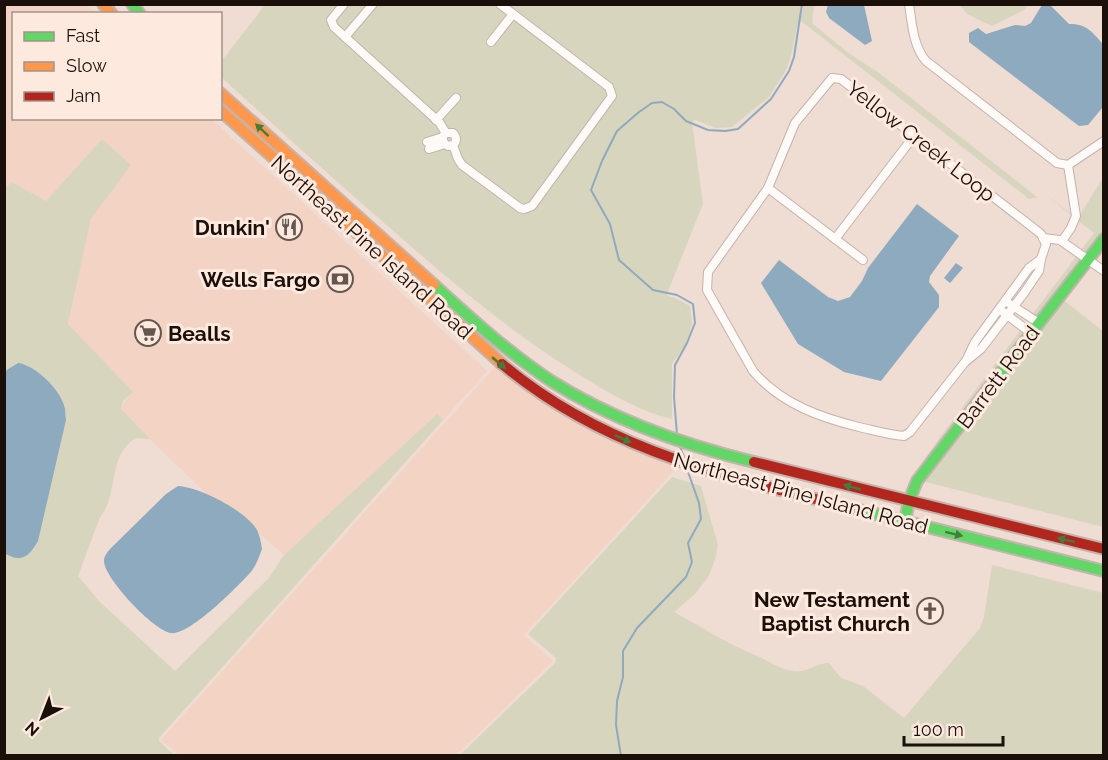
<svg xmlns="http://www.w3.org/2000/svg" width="1108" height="760" viewBox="0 0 1108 760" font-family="Raleway,sans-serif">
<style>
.built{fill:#f3d3c3}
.green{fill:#d8d5bf}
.water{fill:#8eaabe}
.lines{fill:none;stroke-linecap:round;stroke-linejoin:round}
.stream{stroke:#8eaabe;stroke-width:2}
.street-casing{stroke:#c3b4ad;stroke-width:10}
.fast-casing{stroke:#c3b4ad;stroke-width:14}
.slow-casing{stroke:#c3b4ad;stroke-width:14}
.jam-casing{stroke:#c3b4ad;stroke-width:14}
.street{stroke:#fdfaf8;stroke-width:8}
.fast{stroke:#63d668;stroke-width:10}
.slow{stroke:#ff974d;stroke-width:10}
.jam{stroke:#b3261e;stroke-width:10}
.oneway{fill:#437c3d}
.labels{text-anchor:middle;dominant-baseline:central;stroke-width:6;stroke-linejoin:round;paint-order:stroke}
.street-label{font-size:21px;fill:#1b0f09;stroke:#fee9de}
.poi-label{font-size:21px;font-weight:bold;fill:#1b0f09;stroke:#fee9de;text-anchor:end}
</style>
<rect width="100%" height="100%" fill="#efdcd2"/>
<g class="built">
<polygon points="5,5 86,5 96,13 14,14 14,118 211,119 487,371 443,420 437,414 284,555 257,531 249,520 233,509 209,496 124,414 121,407 132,392 68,324 91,219 130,165 102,139 46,201 12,182 5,188"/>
<polygon points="495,367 639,452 677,467 524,635 553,661 456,755 179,755 161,740"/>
</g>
<g class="green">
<path d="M265,5H814L812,23L847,52L879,73L1037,197L1046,195L1079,219L1083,210L1103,178V232L914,480L911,479L940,437L1094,233L1046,195L1029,199L801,21L798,22L791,56L786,70L769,97L732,127L716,128L695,120L692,122L703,204L667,294L668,296L675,298L690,306L692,323L688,341L672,364V419C638,411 607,392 578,374C513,334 455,285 398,235C338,183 279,130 221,77L220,63Z"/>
<polygon points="960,5 1028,5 1024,10 992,26 967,14"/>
<path d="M102,139L131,165L91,219L68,324L133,392L123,401L121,409L150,439L136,438C107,455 119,495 100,517L78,576L100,602L175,671L269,578L284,555L437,414L443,420L159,738V741L174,755H5V553L12,558L66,420C65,415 66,410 64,405C59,387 35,365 17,363L5,371C5,357 7,345 4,331L5,188L12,182L46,201Z"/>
<polygon points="1062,299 1103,331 1103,527 922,481"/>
<path d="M672,477L701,486L718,545L716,556L709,576L695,594L674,612C700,626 727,644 755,655C768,660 780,670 794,671C807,673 817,663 829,663L841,678L863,686L904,718L980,628L984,617L992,565L1103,593V755H460L555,663L556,658L528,634Z"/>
</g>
<g class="water">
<polygon points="828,5 864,5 872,41 865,45 829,18 826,12"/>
<path d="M1042,5L1051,6L1069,24C1087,24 1091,31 1103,44V107L1088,125L1079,126L969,42V33L978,28L986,34L1015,25L1025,26L1031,23Z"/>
<polygon points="917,204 959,236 930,276 929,282 939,295 939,307 881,381 844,372 798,344 761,283 779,260 828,297 838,301 850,297 862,281 868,268"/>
<polygon points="956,263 963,268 950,283 944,278"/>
<path d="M18,363C35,365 59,388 64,405C66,410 65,415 66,420L38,541C29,556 22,564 4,553L5,371Z"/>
<path d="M178,486C200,487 246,511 257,530C260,536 261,543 262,549C259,557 256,566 250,573C237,587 189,636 171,633C154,631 104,578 104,561C104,556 107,553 110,549L166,494Z"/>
</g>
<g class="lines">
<g class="stream">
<polyline points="677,435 674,397 675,365 687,343 695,323 693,304 677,295 653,290 619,260 610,224 591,190 602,161 617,131 639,112 652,103 662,102 674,109 686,121 708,130 725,131 738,129 771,99 789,71 794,57 802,4"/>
<polyline points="680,446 684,458"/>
<polyline points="621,756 616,725 617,701 623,677 623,651 637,628 686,577 692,562 688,543 701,519 699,503 687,469"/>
</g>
<defs>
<g id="street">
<polyline points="344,4 331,20 334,27 439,122 446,133"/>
<path d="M909,4C912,23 913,46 926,61L1057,163L1068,165L1104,141"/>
<polyline points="345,37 373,4"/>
<polyline points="491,42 513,14"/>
<path d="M832,78L841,79L1036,230L1041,234L1046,244L1041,259L1039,271L1024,293L981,349L965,362L910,432L904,436C890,435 876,431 863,428C821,418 781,404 753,371L707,290L708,272L768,188L795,123Z"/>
<polyline points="436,120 456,98"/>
<polyline points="427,142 443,137"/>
<path d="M453,145L448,146L443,142V136L446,133H453C457,137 457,142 453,145L458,159L462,165L520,208L524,209L532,206L612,96L609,87L500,4"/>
<polyline points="429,149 445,144"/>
<polyline points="768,188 863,260"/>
<polyline points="1043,238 1060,240 1104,271"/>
<polyline points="835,239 914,136"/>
<polyline points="1062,241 1071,228 1076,216 1068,165"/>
<polyline points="1010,304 1039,323"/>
<polyline points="1003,312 1031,333"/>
<polyline points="966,361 975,342 1029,268 1041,259"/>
</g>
<g id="fast">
<polyline points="132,4 140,14"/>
<path d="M434,285C471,319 509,353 551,381C613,420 683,445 754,462"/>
<polyline points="855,509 1104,571"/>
<polyline points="905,521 909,501 917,481 1104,239"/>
</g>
<g id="slow">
<polyline points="103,4 112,14"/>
<polyline points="220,93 434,285"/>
<polyline points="220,110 341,218 502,364"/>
</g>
<g id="jam">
<path d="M502,364C607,452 726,476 855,509"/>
<polyline points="754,462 1104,549"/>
</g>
</defs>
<use href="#street" class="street-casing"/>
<use href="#fast" class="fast-casing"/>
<use href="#slow" class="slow-casing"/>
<use href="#jam" class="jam-casing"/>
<use href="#street" class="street"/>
<use href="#fast" class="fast"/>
<use href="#slow" class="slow"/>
<use href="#jam" class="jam"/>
</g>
<defs><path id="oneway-solid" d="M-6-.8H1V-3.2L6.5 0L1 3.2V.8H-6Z" transform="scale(1.5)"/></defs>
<g class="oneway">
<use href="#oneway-solid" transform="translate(262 130) rotate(-137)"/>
<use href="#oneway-solid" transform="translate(499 363) rotate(40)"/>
<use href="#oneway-solid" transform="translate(623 439) rotate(25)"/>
<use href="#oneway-solid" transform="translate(852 487) rotate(-165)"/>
<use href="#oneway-solid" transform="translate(954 534) rotate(14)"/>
<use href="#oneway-solid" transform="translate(1066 540) rotate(-167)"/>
</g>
<defs>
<symbol id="restaurant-ring" viewBox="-11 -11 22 22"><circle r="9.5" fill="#fee9de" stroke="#65574f" stroke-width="1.5"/><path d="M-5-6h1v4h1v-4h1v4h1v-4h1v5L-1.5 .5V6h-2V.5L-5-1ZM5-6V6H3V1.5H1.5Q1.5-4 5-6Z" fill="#65574f"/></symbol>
<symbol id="bank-ring" viewBox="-11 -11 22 22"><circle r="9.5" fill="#fee9de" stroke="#65574f" stroke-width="1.5"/><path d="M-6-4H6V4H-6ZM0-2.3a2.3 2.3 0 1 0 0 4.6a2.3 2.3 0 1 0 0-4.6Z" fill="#65574f"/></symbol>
<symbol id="supermarket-ring" viewBox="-11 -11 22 22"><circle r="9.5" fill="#fee9de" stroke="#65574f" stroke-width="1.5"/><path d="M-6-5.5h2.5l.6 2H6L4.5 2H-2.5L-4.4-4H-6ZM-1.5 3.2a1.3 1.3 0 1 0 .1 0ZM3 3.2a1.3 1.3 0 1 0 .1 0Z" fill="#65574f"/></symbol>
<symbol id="church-ring" viewBox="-11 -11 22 22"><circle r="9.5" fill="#fee9de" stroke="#65574f" stroke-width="1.5"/><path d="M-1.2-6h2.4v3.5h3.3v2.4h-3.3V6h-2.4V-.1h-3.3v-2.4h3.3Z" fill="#65574f"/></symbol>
</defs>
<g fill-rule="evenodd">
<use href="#restaurant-ring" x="274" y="212" width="30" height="30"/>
<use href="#bank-ring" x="325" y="264" width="30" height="30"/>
<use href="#supermarket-ring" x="133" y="318" width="30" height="30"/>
<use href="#church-ring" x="915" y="596" width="30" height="30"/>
</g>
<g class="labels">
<g class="street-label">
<text transform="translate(921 141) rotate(38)">Yellow Creek Loop</text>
<text transform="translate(372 247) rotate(42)">Northeast Pine Island Road</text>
<text transform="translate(998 377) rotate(-53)">Barrett Road</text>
<text transform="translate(801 493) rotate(15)">Northeast Pine Island Road</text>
</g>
<g class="poi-label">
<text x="270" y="227">Dunkin'</text>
<text x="320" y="279">Wells Fargo</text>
<text x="168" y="333" text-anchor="start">Bealls</text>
<text x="910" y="599">New Testament<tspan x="910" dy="24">Baptist Church</tspan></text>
</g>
</g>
<rect width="1108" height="760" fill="none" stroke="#1b0f09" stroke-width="12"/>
<rect x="12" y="12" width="210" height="108" fill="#fee9de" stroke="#a39289" stroke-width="1.5"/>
<rect x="24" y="32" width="30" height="9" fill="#63d668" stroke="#a39289" stroke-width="1.5"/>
<text x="66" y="42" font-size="18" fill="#1b0f09">Fast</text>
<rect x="24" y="62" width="30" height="9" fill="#ff974d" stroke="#a39289" stroke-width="1.5"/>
<text x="66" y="72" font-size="18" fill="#1b0f09">Slow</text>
<rect x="24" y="92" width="30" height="9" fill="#b3261e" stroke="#a39289" stroke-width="1.5"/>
<text x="66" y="102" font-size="18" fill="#1b0f09">Jam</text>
<g transform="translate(42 718) rotate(222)" stroke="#fee9de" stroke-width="4.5" paint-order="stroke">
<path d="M0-4.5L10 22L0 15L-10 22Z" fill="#1b0f09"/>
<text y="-9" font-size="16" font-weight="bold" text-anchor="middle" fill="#1b0f09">N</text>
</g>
<path d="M904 736v9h99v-9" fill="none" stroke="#1b0f09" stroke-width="3"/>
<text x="913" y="736" font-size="18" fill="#1b0f09" stroke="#fee9de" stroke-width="4.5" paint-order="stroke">100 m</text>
</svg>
